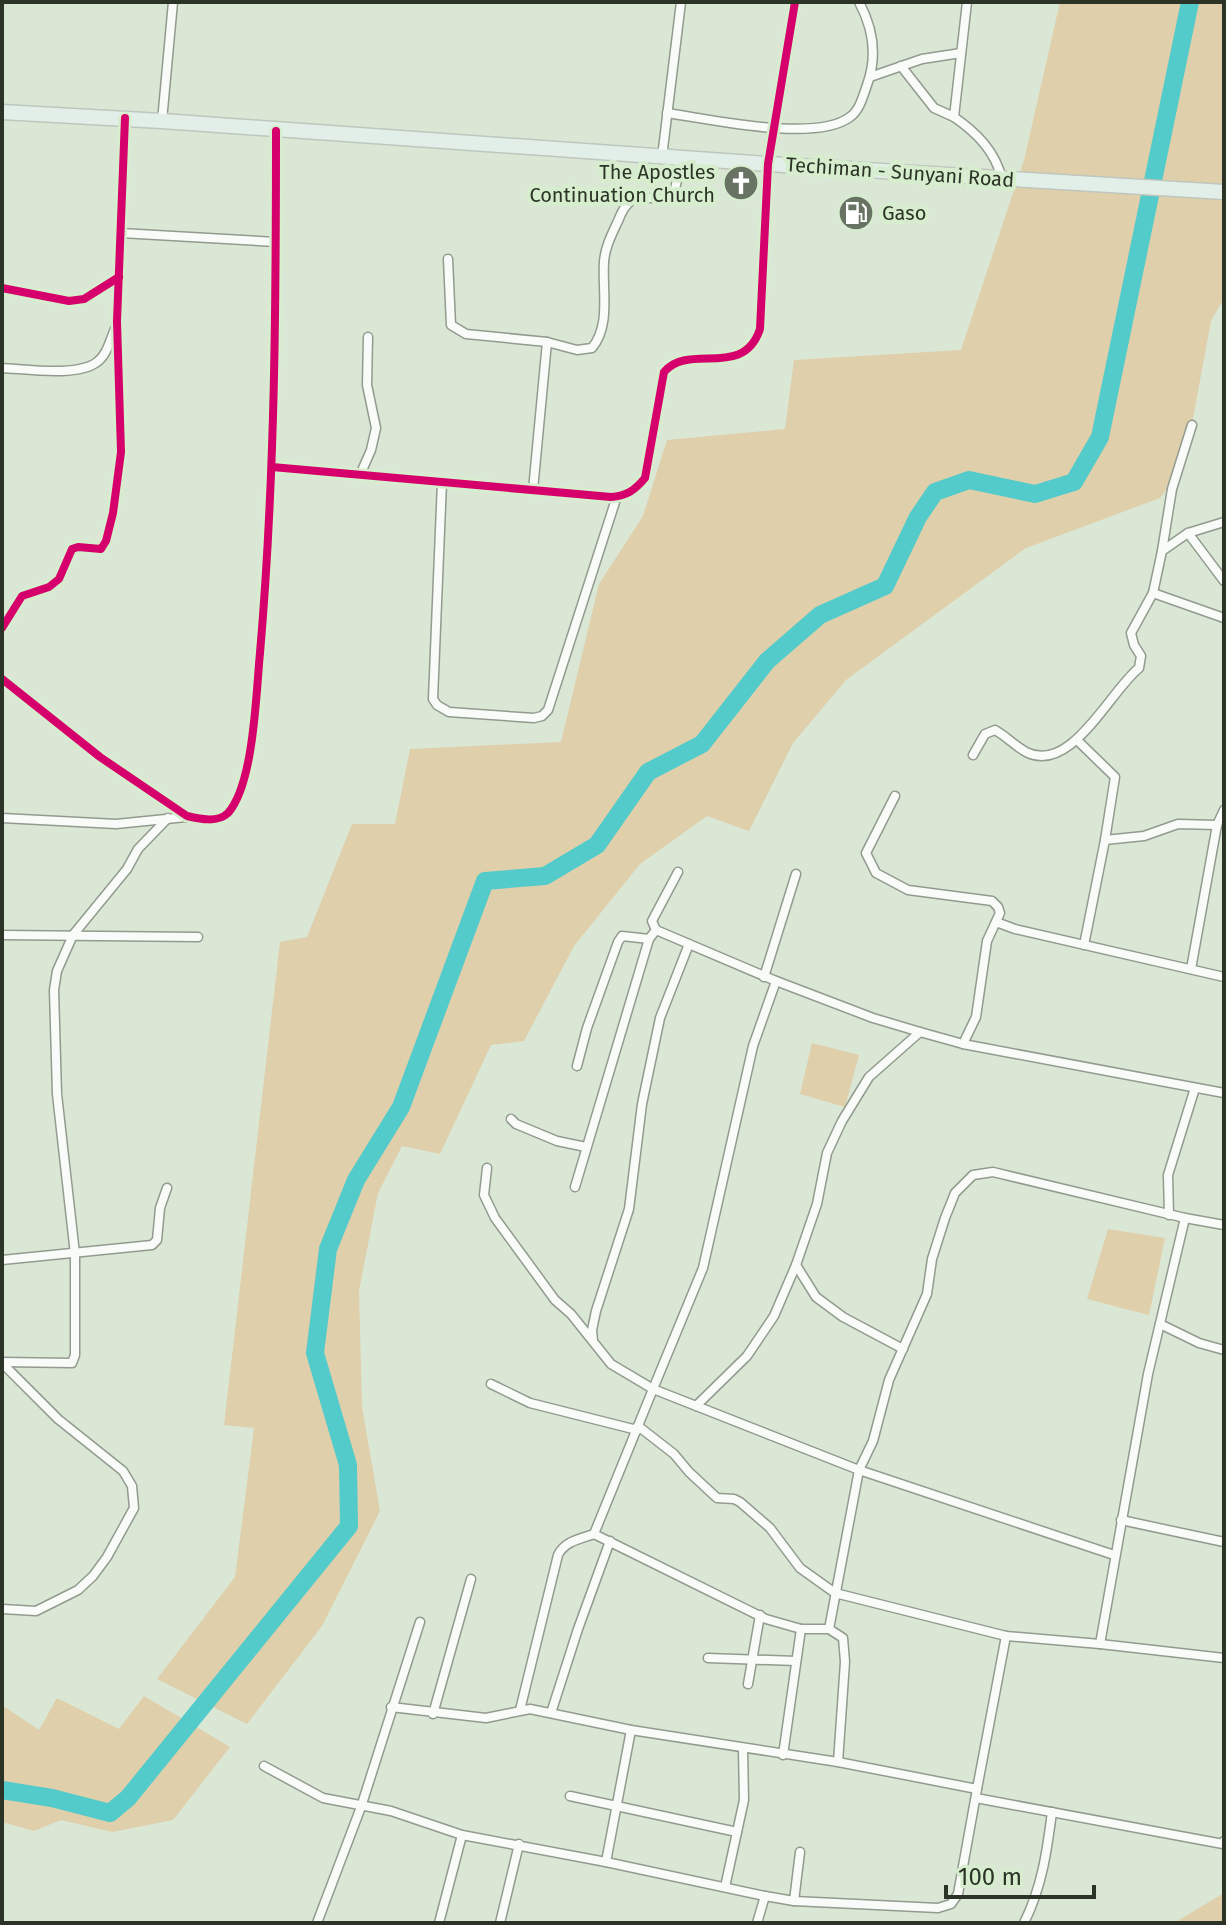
<svg xmlns="http://www.w3.org/2000/svg" width="1226" height="1925" viewBox="0 0 1226 1925" font-family="'Fira Sans',sans-serif">
<style>
.green{fill:#e0cfab}
.lines{fill:none;stroke-linecap:round;stroke-linejoin:round}
.river{stroke:#52cbca;stroke-width:18}
.street-casing{stroke:#919b8e;stroke-width:11}
.primary-casing{stroke:#bfc6bd;stroke-width:17}
.street{stroke:#f9fbf9;stroke-width:8}
.primary{stroke:#e2efe8;stroke-width:14}
.cycleway-casing{stroke:#d7eece;stroke-width:13}
.cycleway{stroke:#d6006c;stroke-width:8}
.labels{text-anchor:middle;dominant-baseline:central;stroke-width:8;stroke-linejoin:round;paint-order:stroke}
.poi-label{font-size:20px;fill:#2b3427;stroke:#d7eece;text-anchor:end}
.street-label{font-size:20px;fill:#2b3427;stroke:#d7eece}
</style>
<rect width="100%" height="100%" fill="#dae7d5"/>
<g class="green">
<polygon points="1060,2 1224,2 1224,298 1211,321 1184,467 1160,498 1026,548 846,680 793,743 749,831 707,816 640,864 574,946 524,1041 491,1045 440,1154 402,1146 378,1193 359,1291 362,1407 380,1511 322,1626 247,1724 157,1679 235,1577 254,1428 224,1425 280,942 307,937 352,824 395,824 410,749 561,742 599,584 643,516 667,440 785,429 794,360 961,350 1024,160"/>
<polygon points="812,1043 859,1055 845,1107 800,1094"/>
<polygon points="1108,1229 1165,1238 1149,1315 1087,1299"/>
<polygon points="144,1696 230,1747 173,1820 112,1832 61,1820 34,1831 2,1822 2,1705 39,1730 57,1698 119,1729"/>
<polygon points="1224,1893 1224,1923 1174,1923"/>
</g>
<g class="lines">
<polyline class="river" points="2,1790 52,1798 110,1813 128,1798 349,1526 348,1465 315,1353 328,1249 356,1180 401,1107 485,881 545,876 597,845 648,772 702,744 767,661 820,615 885,586 918,517 935,492 969,480 1035,494 1074,482 1100,437 1190,2"/>
<defs>
<g id="street">
<path d="M967,2L954,117C977,133 995,151 1002,179"/>
<polyline points="901,66 934,108 954,117"/>
<polyline points="870,77 922,59 961,53"/>
<path d="M667,113C709,119 816,143 850,117C860,110 863,96 867,85C878,55 873,28 859,2"/>
<polyline points="162,121 173,2"/>
<polyline points="662,157 681,2"/>
<polyline points="121,233 276,242"/>
<path d="M448,259L451,325L466,334L547,342L577,350L592,348C611,325 602,290 604,262C605,247 612,234 618,221C621,213 625,205 632,200C643,194 657,201 669,198L675,189L682,158"/>
<polyline points="2,288 69,301 84,299 119,277"/>
<path d="M2,368C26,369 78,377 97,362C107,355 110,340 115,329"/>
<path d="M272,467L611,497C627,496 635,490 645,478L664,372C689,342 743,380 760,329L768,164L795,2"/>
<polyline points="360,475 371,450 376,428 367,385 368,337"/>
<polyline points="442,482 433,699 437,705 449,712 534,718 542,716 548,710 617,496"/>
<polyline points="533,490 547,342"/>
<polyline points="1188,533 1224,581"/>
<polyline points="1162,551 1172,489 1192,425"/>
<polyline points="1153,593 1224,618"/>
<polyline points="2,628 22,596 49,587 59,579 72,549 78,547 101,549 106,541 113,513 121,452 117,321 125,118"/>
<path d="M2,679L100,757L187,816C200,819 218,823 228,813C254,784 256,693 260,653C275,479 276,305 276,131"/>
<polyline points="1078,741 1115,777 1105,840"/>
<path d="M973,755L985,734L995,730C1006,736 1015,746 1026,752C1071,775 1110,691 1139,668L1141,656L1134,645L1131,633L1153,593L1162,551L1188,533L1224,522"/>
<polyline points="895,796 866,853 876,873 908,890 992,901 998,907 1000,913 987,941 976,1017 963,1044"/>
<polyline points="2,818 116,824 186,817"/>
<polyline points="996,922 1015,929 1224,977"/>
<polyline points="656,930 776,981 873,1018 920,1032 963,1044 1224,1093"/>
<polyline points="656,930 652,921 678,872"/>
<polyline points="2,935 198,937"/>
<polyline points="1084,945 1105,840 1144,836 1178,824 1217,825"/>
<polyline points="1191,969 1217,825 1224,810"/>
<polyline points="764,977 796,874"/>
<polyline points="577,1066 587,1028 618,942 622,936 649,939"/>
<polyline points="511,1119 516,1124 557,1141 586,1147"/>
<polyline points="487,1168 484,1195 495,1218 555,1300 571,1314 611,1364 653,1389 703,1268 753,1046 776,981"/>
<polyline points="575,1187 649,939 656,930"/>
<polyline points="1169,1215 1168,1175 1195,1088"/>
<polyline points="1185,1218 1148,1374 1100,1644 1224,1658"/>
<polyline points="2,1260 152,1245 157,1240 160,1208 167,1188"/>
<polyline points="796,1265 816,1297 843,1317 903,1349"/>
<polyline points="1160,1324 1199,1343 1224,1350"/>
<polyline points="593,1341 592,1330 596,1311 629,1209 642,1104 660,1018 689,944"/>
<polyline points="2,1362 72,1363 75,1355 75,1254 57,1094 54,990 57,971 73,935 127,869 138,849 168,818"/>
<polyline points="2,1363 58,1419 123,1471 132,1486 134,1508 107,1557 93,1576 78,1590 36,1611 2,1609"/>
<polyline points="491,1384 530,1403 637,1430"/>
<polyline points="696,1406 747,1356 774,1316 796,1265 817,1204 827,1153 842,1121 869,1077 920,1032"/>
<polyline points="638,1426 674,1454 689,1472 717,1498 734,1499 740,1502 770,1528 800,1568 835,1593 1006,1636 1100,1644"/>
<polyline points="1121,1520 1224,1542"/>
<polyline points="594,1534 653,1389 859,1470 1114,1555"/>
<polyline points="829,1629 859,1470 873,1441 889,1380 927,1294 932,1259 945,1218 955,1193 973,1175 993,1172 1185,1218 1224,1225"/>
<polyline points="708,1658 796,1661"/>
<polyline points="748,1684 760,1615"/>
<polyline points="391,1707 486,1718 530,1709 631,1730 838,1762 977,1789 1006,1636"/>
<path d="M520,1710L558,1555C565,1541 580,1539 594,1534L766,1619L801,1629H829L843,1638L845,1662L838,1762"/>
<polyline points="551,1713 578,1629 610,1541"/>
<polyline points="433,1714 471,1579"/>
<polyline points="783,1755 801,1629"/>
<polyline points="264,1766 323,1798 391,1811 462,1835 606,1862 765,1896 794,1901 938,1908 951,1904 958,1894 977,1789"/>
<polyline points="570,1796 737,1832"/>
<polyline points="976,1798 1223,1844 1224,1841"/>
<polyline points="606,1862 631,1730"/>
<polyline points="725,1887 744,1800 743,1749"/>
<polyline points="794,1901 800,1852"/>
<polyline points="317,1923 361,1807 420,1622"/>
<polyline points="439,1923 462,1835"/>
<polyline points="500,1923 519,1844"/>
<polyline points="757,1923 765,1896"/>
<path d="M1024,1923C1042,1887 1047,1851 1052,1812"/>
</g>
<polyline id="primary" points="2,112 162,121 768,164 1224,192"/>
</defs>
<use href="#street" class="street-casing"/>
<use href="#primary" class="primary-casing"/>
<use href="#street" class="street"/>
<use href="#primary" class="primary"/>
<defs>
<g id="cycleway">
<polyline points="2,288 69,301 84,299 119,277"/>
<path d="M272,467L611,497C627,496 635,490 645,478L664,372C689,342 743,380 760,329L768,164L795,2"/>
<polyline points="2,628 22,596 49,587 59,579 72,549 78,547 101,549 106,541 113,513 121,452 117,321 125,118"/>
<path d="M2,679L100,757L187,816C200,819 218,823 228,813C254,784 256,693 260,653C275,479 276,305 276,131"/>
</g>
</defs>
<use href="#cycleway" class="cycleway-casing"/>
<use href="#cycleway" class="cycleway"/>
</g>
<defs>
<symbol id="church-disc" viewBox="-11 -11 22 22"><circle r="9.5" fill="#687364" stroke="#d7eece"/><path d="M-1.2-6h2.4v3.5h3.3v2.4h-3.3V6h-2.4V-.1h-3.3v-2.4h3.3Z" fill="#fff"/></symbol>
<symbol id="fuel-disc" viewBox="-11 -11 22 22"><circle r="9.5" fill="#687364" stroke="#d7eece"/><path d="M-5.5-6h7V0h2V4h1.3V-2.5L3-4.5l.8-.8L6-3V5H2.5V1h-1V6h-7ZM-4.2-4.7v3.2H.2V-4.7Z" fill="#fff"/></symbol>
</defs>
<g fill-rule="evenodd">
<use href="#church-disc" x="721" y="163" width="40" height="40"/>
<use href="#fuel-disc" x="836" y="193" width="40" height="40"/>
</g>
<g class="labels">
<g class="poi-label">
<text x="715" y="172">The Apostles<tspan x="715" dy="23">Continuation Church</tspan></text>
<text x="882" y="213" text-anchor="start">Gaso</text>
</g>
<g class="street-label">
<text transform="translate(900 172) rotate(4)">Techiman - Sunyani Road</text>
</g>
</g>
<rect width="1226" height="1925" fill="none" stroke="#2b3427" stroke-width="8"/>
<path d="M946 1885v12h148v-12" fill="none" stroke="#2b3427" stroke-width="4"/>
<text x="958" y="1885" font-size="24" fill="#2b3427" stroke="#d7eece" stroke-width="6" paint-order="stroke">100 m</text>
</svg>
